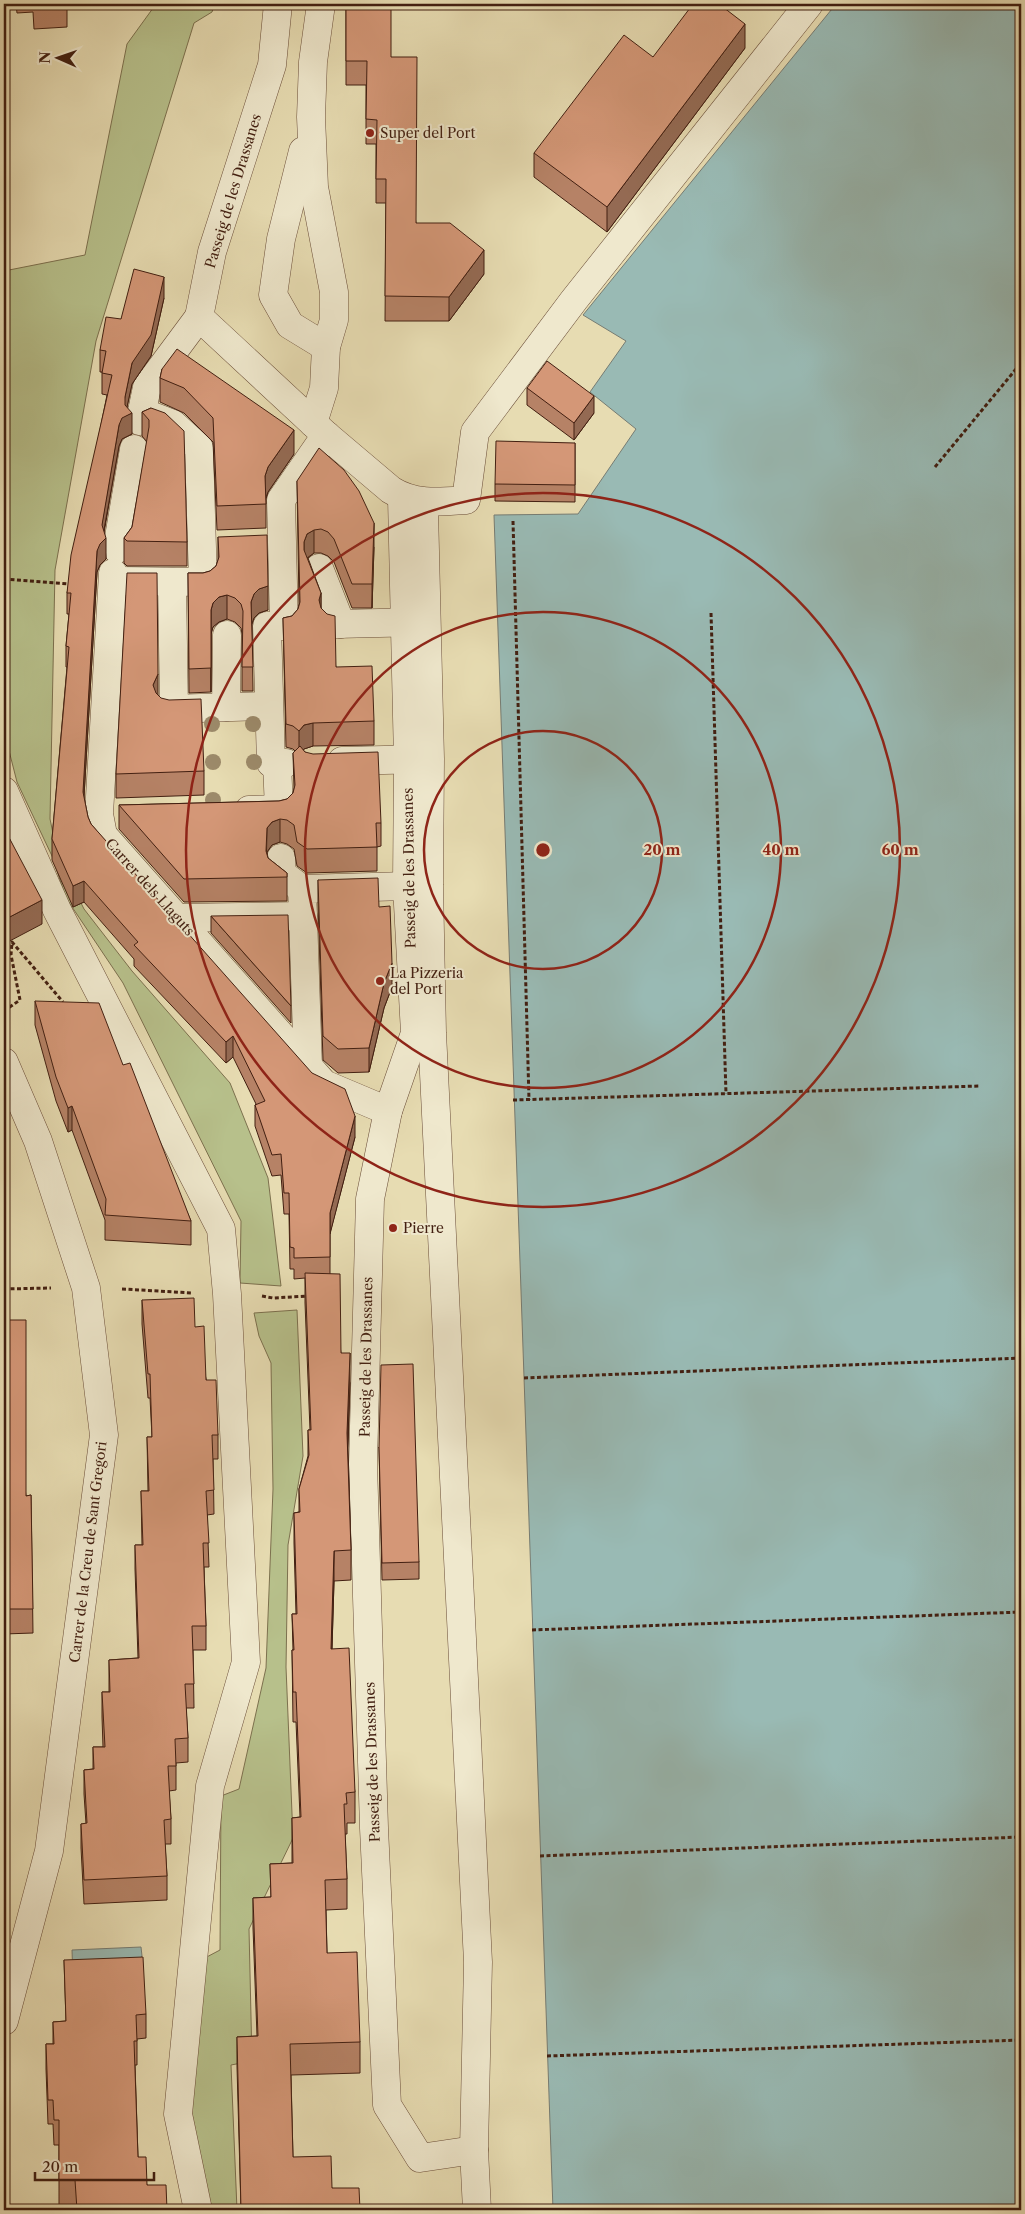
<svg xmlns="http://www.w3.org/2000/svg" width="1025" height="2214" viewBox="0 0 1025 2214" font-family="'Libre Caslon Text',serif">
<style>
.green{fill:#b7c08b;stroke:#7c704e}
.water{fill:#99bab4;stroke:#767c73}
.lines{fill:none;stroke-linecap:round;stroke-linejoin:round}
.minor-casing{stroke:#6b4e39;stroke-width:29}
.path{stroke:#421f11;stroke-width:3;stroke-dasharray:4 2.5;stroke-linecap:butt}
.minor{stroke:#efe8cd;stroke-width:28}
.tree{fill:#9c8a6a}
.wall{fill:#b68266;stroke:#421f11}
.shaded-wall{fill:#946a53;stroke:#421f11}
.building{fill:#d49777;stroke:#421f11}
.ring{fill:none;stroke:#8f2418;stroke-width:2.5}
.poi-dot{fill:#8f2418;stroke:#efe8cd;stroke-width:2}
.labels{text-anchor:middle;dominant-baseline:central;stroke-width:4;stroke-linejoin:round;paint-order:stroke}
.poi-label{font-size:14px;fill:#421f11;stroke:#efe8cd;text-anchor:start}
.street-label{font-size:14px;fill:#421f11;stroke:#efe8cd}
.centre{fill:#8f2418;stroke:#efe8cd;stroke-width:2.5}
.ring-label{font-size:15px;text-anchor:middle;font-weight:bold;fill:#8f2418;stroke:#efe8cd;stroke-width:4;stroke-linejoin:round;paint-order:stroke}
</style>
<rect width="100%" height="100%" fill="#e7dcb2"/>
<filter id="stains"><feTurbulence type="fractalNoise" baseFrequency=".004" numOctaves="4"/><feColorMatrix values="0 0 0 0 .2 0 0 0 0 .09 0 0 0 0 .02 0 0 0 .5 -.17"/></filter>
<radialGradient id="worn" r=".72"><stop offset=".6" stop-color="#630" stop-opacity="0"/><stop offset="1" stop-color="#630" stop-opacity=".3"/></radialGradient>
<g class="green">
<polygon points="156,4 215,4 212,12 194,23 96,341 55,570 50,819 58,857 84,909 132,971 230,1083 268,1178 281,1286 240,1283 241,1221 123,983 66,898 52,856 17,782 4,731 4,271 85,255 127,44"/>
<polygon points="297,1310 303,1456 288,1545 286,1667 293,1838 249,1929 252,2061 231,2065 237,2210 209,2210 191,2117 201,1960 220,1950 221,1796 239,1789 266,1668 273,1489 271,1363 259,1336 254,1313"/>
</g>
<g class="water">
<polygon points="836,4 1021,4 1021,2210 553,2210 494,515 578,514 636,429 590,392 626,341 583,315"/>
<polygon points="141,1947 142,1956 125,1977 73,1979 72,1950"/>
</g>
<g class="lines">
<defs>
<g id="minor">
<path d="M278,4L272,65L212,252L199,317L326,435L391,490C415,505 439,502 466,500L475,432L574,300L809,4"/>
<polyline points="303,151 281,239 273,295 290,325 326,347"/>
<polyline points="140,421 147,387 199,317"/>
<polyline points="313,423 324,388 326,347 334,320 334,292 314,187 311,117 313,62 321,4"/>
<polyline points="402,498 408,759 407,886 415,1033 388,1111 370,1199 363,1464 374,1828 387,2105 420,2158 474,2150"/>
<polyline points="420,502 424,510 430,759 429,885 432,1033 478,1962 474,2150 477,2210"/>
<polyline points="117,549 134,449"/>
<polyline points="319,568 341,624"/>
<polyline points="113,573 99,814 103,835 324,1084 388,1111"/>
<polyline points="120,581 203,582 199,448 173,424 142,412"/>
<polyline points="172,582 174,709"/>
<polyline points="335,624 423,622"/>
<polyline points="226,707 227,635"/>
<polyline points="169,709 268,706"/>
<polyline points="342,761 426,759"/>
<polyline points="286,763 271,763 267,626 284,626 281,500 326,435"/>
<polyline points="4,791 57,910 221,1229 227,1294 246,1662 210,1786 178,2114 198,2210"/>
<polyline points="249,810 279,809 277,763"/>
<polyline points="281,858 282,874 302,889"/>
<polyline points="303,916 308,1066"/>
<polyline points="178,918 303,916 302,889 407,886"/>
<polyline points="4,1062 38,1141 86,1288 104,1435 49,1851 4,2021"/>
</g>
</defs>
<use href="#minor" class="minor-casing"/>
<g class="path">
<polyline points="935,467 1021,363"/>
<polyline points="513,521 529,1100"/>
<polyline points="4,579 70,584"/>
<polyline points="711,613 726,1094"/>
<polyline points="4,1011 20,1000 11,955 12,942 63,1002"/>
<polyline points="513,1100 980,1086"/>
<polyline points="4,1289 51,1288"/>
<polyline points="122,1289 193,1293"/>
<polyline points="262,1296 273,1298 308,1296"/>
<polyline points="524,1378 1021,1358"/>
<polyline points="532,1630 1021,1612"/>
<polyline points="540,1856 1021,1837"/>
<polyline points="547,2056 1021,2040"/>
</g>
<use href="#minor" class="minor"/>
</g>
<g class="tree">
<circle cx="212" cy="724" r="8"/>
<circle cx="253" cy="724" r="8"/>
<circle cx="213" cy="762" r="8"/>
<circle cx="254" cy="762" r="8"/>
<circle cx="213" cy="800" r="8"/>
</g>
<g class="wall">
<polygon points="16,4 67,4 67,27 34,29 33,12 17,13"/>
<polygon points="346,4 391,57 416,223 484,274 449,321 385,321 386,203 376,203 376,144 366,144 366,85 346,85"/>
<polygon points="745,48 607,232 534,177 534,153 653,57"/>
<polygon points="164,298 151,356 132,384 127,407 132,434 122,439 119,446 104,533 106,559 100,565 97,572 84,797 88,817 91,824 355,1137 330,1233 330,1274 341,1353 350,1383 348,1448 351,1550 351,1580 334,1581 332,1649 355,1792 355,1823 347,1823 347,1834 345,1834 347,1879 347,1909 326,1910 327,1953 360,2042 360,2073 291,2075 293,2157 360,2210 241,2210 237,2067 237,2037 257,2036 253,1928 253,1898 271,1897 270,1864 292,1863 292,1818 300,1817 296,1722 293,1722 292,1650 293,1650 292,1614 296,1614 294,1543 294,1513 299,1512 299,1489 308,1456 308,1430 310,1430 305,1303 305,1278 294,1279 294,1269 290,1269 289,1214 284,1214 281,1175 272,1176 255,1126 255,1105 256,1104 233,1057 226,1063 134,966 134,959 84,902 73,907 52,860 52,839 67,667 66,667 66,646 69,614 67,614 67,593 107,395 102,394 102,372 100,372 100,350 121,319"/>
<polygon points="162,369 294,454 268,492 266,499 266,528 217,530 213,442 184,413 160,402 160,378"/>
<polygon points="527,388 594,413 574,440 527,405"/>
<polygon points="151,408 187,542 187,566 127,566 124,563 124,538 132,527 147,442 142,436 142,412"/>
<polygon points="575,443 575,502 495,501 495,484"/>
<polygon points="297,481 374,547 372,608 352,608 334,562 328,556 321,553 314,553 308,558 321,593 321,608 336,667 374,721 374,745 313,746 304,749 303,750 381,823 381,846 377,847 377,871 307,873 297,866 294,849 287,844 280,842 272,845 267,852 268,858 287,873 287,901 184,902 119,829 119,805 279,801 287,799 293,793 294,788 293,753 295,751 293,749 286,747 283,618 292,616 298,609 299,604"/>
<polygon points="218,537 268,610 259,613 254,618 252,624 253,691 242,691 242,634 241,628 235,622 227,619 219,622 213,627 211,634 211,692 189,693 188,573 203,573 210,571 216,566 218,560"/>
<polygon points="158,695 204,771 204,795 116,798 116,774"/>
<polygon points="318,880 379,907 392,987 384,1008 369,1072 338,1073 323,1060 318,904"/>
<polygon points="211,916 291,1006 291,1023 211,933"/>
<polygon points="35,1001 123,1065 191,1221 191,1245 105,1240 105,1220 72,1130 68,1132 56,1101 35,1025"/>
<polygon points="142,1300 195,1327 218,1435 218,1459 213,1459 214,1514 207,1515 209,1567 204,1567 206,1626 206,1650 193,1650 194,1708 186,1708 188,1738 188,1762 176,1763 176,1790 169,1791 171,1819 171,1844 165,1844 167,1876 167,1900 84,1904 81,1848 81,1824 86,1824 84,1794 84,1770 93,1769 93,1747 103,1747 102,1717 102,1692 109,1692 109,1660 138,1658 135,1569 135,1545 142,1545 141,1491 148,1491 147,1437 152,1437 150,1398 148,1398 142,1324"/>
<polygon points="4,1320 26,1496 31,1495 33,1633 4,1634"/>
<polygon points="379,1447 419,1562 419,1579 382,1580"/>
<polygon points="64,1960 146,2014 146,2038 137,2039 137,2065 135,2065 138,2157 147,2185 167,2210 76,2210 75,2205 59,2205 59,2145 54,2145 53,2124 48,2124 46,2069 46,2044 53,2044 53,2022 66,2021"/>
</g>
<g class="shaded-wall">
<polygon points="745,24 745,48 607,232 607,207"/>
<polygon points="484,250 484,274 449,321 449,297"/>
<polygon points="164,277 164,298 151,356 132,384 125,416 132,413 132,434 122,439 119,446 102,541 106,538 106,559 100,565 97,572 83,813 83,792 97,551 119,425 132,363"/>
<polygon points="594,396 594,413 574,440 574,423"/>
<polygon points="294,430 294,454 268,492 265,500 265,476 268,467"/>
<polygon points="374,523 374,547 372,608 372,584"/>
<polygon points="314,530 314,553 307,558 304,565 304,542 307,534"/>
<polygon points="268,586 268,610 259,613 254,618 251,626 251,602 254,594 259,589"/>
<polygon points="321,593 321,617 319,600"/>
<polygon points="227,595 227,619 219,622 213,627 211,634 211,692 211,610 213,603 219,597"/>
<polygon points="158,674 158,698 153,709 153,685"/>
<polygon points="313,723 313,746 304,749 299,755 299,731 304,725"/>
<polygon points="280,819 280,842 272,845 267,852 266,875 267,828 272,822"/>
<polygon points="84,881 84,902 73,907 73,886"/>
<polygon points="42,900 42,924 4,944 4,920"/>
<polygon points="392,963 392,987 384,1008 369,1072 369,1048 384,983"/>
<polygon points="233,1036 233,1057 226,1063 226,1042"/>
<polygon points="72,1106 72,1130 68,1132 68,1108"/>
<polygon points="355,1116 355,1137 330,1234 330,1213"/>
<polygon points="350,1353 350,1383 347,1464 347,1433"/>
<polygon points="334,1551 334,1581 331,1679 331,1649"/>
</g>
<g class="building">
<polygon points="346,4 391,4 391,57 417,57 416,223 450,223 484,250 449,297 385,296 386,179 376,179 377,120 366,119 367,61 346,61"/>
<polygon points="693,4 719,4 745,24 607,207 534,153 624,35 653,57"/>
<polygon points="134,269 164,277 151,335 132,363 125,397 125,405 132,413 122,418 119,425 102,525 106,538 100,544 97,551 83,792 88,817 91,824 312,1073 345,1089 355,1116 330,1213 330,1257 294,1258 294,1248 290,1247 289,1193 284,1193 281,1154 272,1155 255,1105 265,1101 233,1036 226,1042 134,945 138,942 84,881 73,886 52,839 69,647 66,646 71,593 67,593 71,555 112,375 102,373 106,351 100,350 106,317 121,319"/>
<polygon points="177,349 294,430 268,467 265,476 266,504 217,506 213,418 184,388 160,378 162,369"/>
<polygon points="547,361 594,396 574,423 527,388"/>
<polygon points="151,408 165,413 184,431 187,542 127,541 124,538 132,527 149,427 149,420 142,412"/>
<polygon points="496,441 575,443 575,485 495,484"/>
<polygon points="319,448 344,470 359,491 374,523 372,584 352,584 334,539 328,532 321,529 314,530 307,534 304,542 304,550 321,593 319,600 321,608 327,614 335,616 336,667 372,666 374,721 313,723 304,725 299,731 293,726 286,724 283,618 292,616 298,609 300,602 297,481"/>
<polygon points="267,535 268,586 259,589 254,594 251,602 253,667 242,667 243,611 241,604 235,598 227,595 219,597 213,603 211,610 211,668 189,669 188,573 203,573 210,571 216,566 219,557 218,537"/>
<polygon points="127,573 157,573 158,674 153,685 156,693 161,698 169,700 201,699 204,771 116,774"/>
<polygon points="300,746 305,752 313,754 378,752 381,823 376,823 377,847 307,849 297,842 294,825 287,820 280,819 272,822 267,828 266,851 268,858 287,873 287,877 184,879 119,805 279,801 287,799 293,793 295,785 293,753"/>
<polygon points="4,828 42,900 4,920"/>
<polygon points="378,878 379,907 390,906 392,963 384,983 369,1048 338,1049 323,1036 318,880"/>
<polygon points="288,915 291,1006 211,916"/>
<polygon points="35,1001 99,1003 123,1065 130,1063 191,1221 105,1215 106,1199 72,1106 68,1108 56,1077"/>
<polygon points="305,1273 340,1274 341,1353 350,1353 347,1433 351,1550 334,1551 331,1649 349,1648 355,1792 346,1793 347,1804 344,1804 347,1879 325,1880 327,1953 357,1952 360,2042 290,2044 293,2157 331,2156 332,2188 359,2188 360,2210 241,2210 237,2037 258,2036 253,1898 271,1897 270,1864 293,1863 292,1818 301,1817 296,1692 293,1692 292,1650 294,1650 292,1614 297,1614 294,1513 300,1512 299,1489 309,1455 308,1430 311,1430"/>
<polygon points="194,1298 195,1327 204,1326 206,1380 216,1380 218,1435 212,1435 214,1490 206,1491 209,1543 203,1543 206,1626 192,1626 194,1684 185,1684 188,1738 175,1739 176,1766 168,1766 171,1819 164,1820 167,1876 84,1880 81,1824 87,1823 84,1770 94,1769 93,1747 105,1747 102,1692 110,1692 109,1660 139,1658 135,1545 143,1545 141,1491 149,1491 147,1437 152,1437 150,1374 148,1374 142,1300"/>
<polygon points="4,1320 26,1320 26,1496 31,1495 33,1609 4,1609"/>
<polygon points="413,1364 419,1562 382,1563 379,1447 381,1365"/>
<polygon points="143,1957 146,2014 136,2015 137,2041 134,2041 138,2157 146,2157 147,2185 166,2185 167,2210 77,2210 75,2180 59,2180 59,2120 54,2120 53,2100 48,2100 46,2044 54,2044 53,2022 66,2021 64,1960"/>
</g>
<g class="ring">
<circle cx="543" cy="850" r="119"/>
<circle cx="543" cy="850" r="238"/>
<circle cx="543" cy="850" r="357"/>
</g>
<g class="poi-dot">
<circle cx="370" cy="133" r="5"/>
<circle cx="380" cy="981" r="5"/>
<circle cx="393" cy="1228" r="5"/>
</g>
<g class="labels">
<g class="poi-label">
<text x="380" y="133">Super del Port</text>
<text x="390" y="973">La Pizzeria<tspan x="390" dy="16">del Port</tspan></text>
<text x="403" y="1228">Pierre</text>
</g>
<g class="street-label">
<text transform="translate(233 191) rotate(-73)">Passeig de les Drassanes</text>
<text transform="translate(409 868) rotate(-91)">Passeig de les Drassanes</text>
<text transform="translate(150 887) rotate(48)">Carrer dels Llaguts</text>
<text transform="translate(366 1357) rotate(-89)">Passeig de les Drassanes</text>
<text transform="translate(88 1552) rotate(-83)">Carrer de la Creu de Sant Gregori</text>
<text transform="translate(372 1762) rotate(-92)">Passeig de les Drassanes</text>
</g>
</g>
<circle cx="543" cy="850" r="8" class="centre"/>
<g class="ring-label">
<text x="662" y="855">20 m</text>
<text x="781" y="855">40 m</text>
<text x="900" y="855">60 m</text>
</g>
<rect width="1025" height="2214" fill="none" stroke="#e7dcb2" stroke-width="20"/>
<rect x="5" y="5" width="1015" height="2204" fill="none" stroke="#421f11" stroke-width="2.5"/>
<rect x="10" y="10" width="1005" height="2194" fill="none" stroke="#421f11"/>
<g transform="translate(58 58) rotate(272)" stroke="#efe8cd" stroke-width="4" paint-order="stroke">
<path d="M0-4L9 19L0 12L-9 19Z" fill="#421f11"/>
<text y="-8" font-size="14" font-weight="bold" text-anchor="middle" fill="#421f11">N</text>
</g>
<path d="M35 2172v8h119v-8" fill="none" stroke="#421f11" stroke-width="2.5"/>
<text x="42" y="2172" font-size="15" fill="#421f11" stroke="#efe8cd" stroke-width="4" paint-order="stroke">20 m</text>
<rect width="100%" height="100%" filter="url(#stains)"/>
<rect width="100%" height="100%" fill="url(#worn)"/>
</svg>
